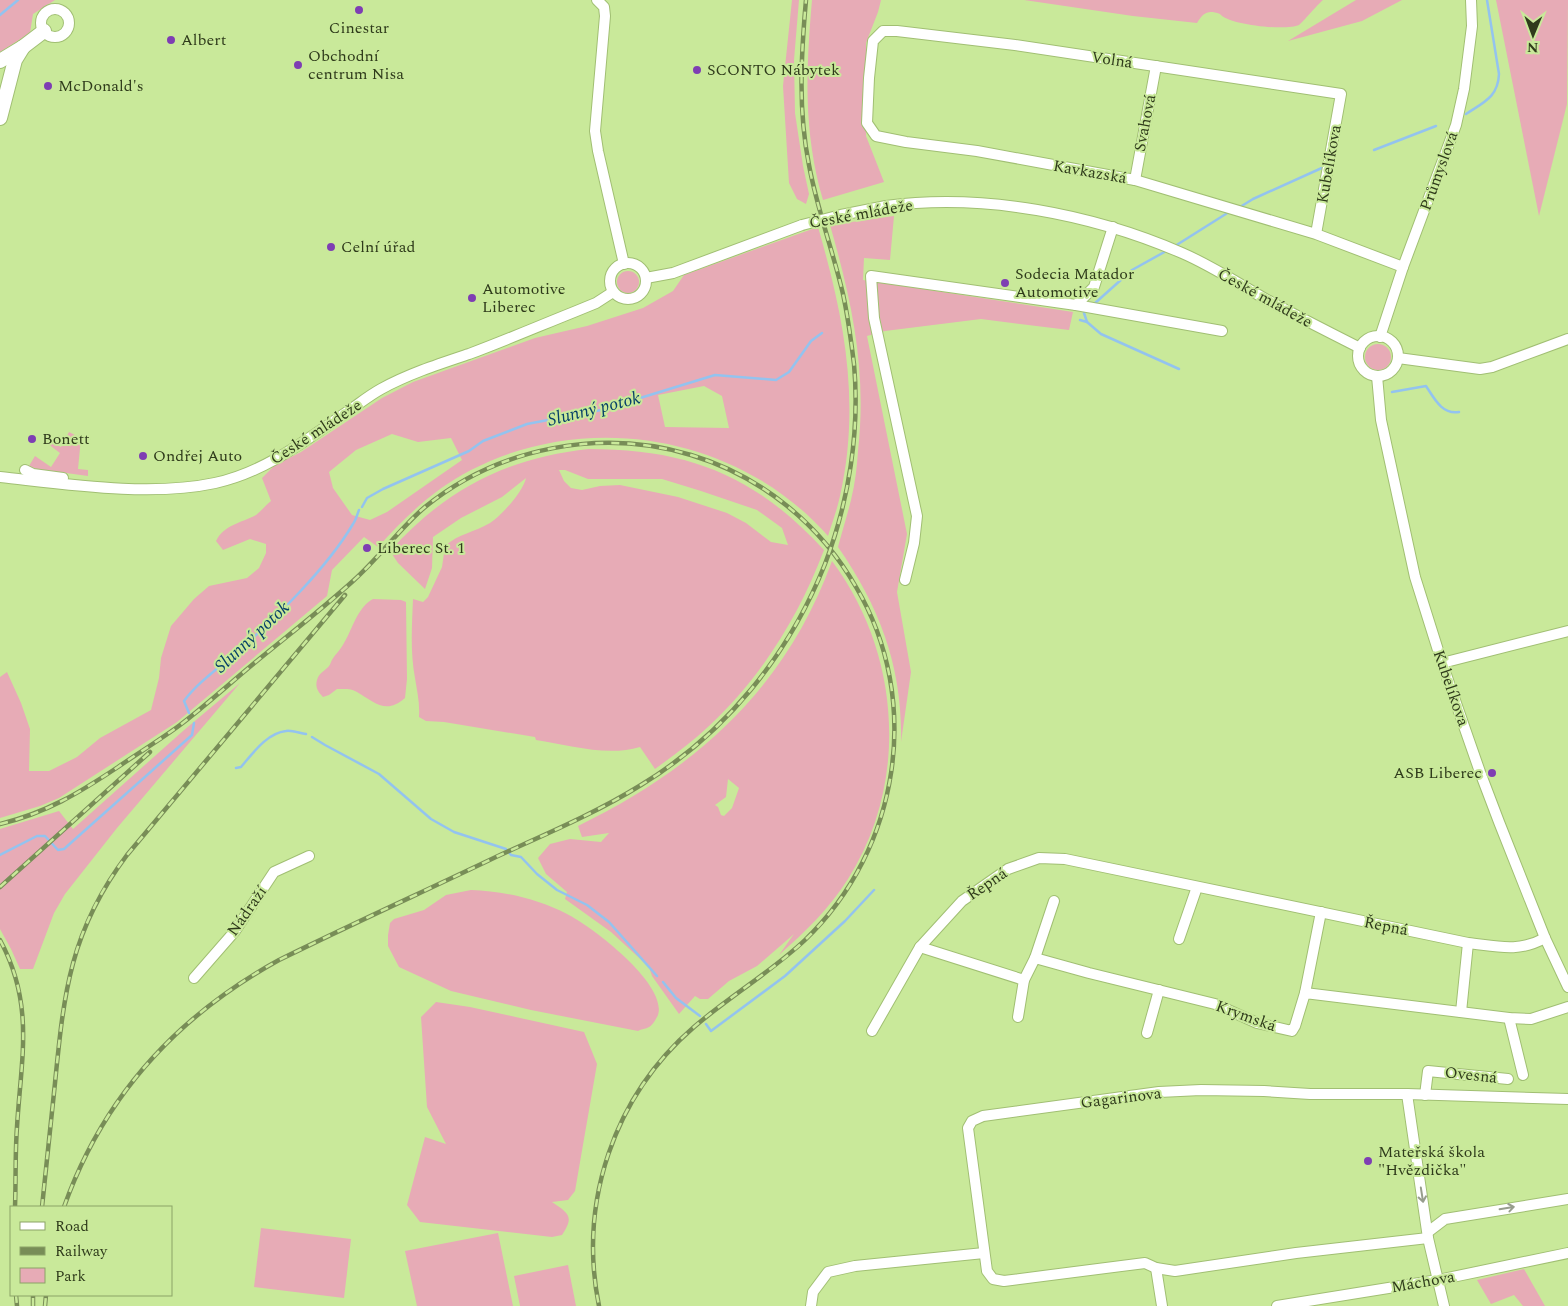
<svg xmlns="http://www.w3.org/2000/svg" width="1568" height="1306" viewBox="0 0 1568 1306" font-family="Spectral,serif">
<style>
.green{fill:#e7abb6;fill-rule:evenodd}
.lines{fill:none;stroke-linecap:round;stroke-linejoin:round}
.stream{stroke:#93c3ef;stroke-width:2.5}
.minor-casing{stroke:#a1bf73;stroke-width:12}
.highway-casing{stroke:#a1bf73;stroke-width:16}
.minor{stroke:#fff;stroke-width:10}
.highway{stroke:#fff;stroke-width:14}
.rail-casing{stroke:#788d57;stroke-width:4.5}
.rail{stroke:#c9e99a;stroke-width:2.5;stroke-dasharray:8;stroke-linecap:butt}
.minor-bridge-casing{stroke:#a1bf73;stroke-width:12;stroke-linecap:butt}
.minor-bridge{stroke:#fff;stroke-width:10}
.oneway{stroke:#979d8d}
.poi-dot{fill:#7e3eb3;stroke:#c9e99a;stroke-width:2}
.labels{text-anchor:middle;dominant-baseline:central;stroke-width:4;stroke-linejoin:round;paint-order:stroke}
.poi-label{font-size:16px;fill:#2f3b1b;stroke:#c9e99a;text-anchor:start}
.street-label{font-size:16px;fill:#2f3b1b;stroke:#c9e99a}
.water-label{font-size:18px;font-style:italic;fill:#074068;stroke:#c9e99a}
</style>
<rect width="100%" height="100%" fill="#c9e99a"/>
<g class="green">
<polygon points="0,0 55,0 33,14 30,33 0,52"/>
<polygon points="792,0 799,0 794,60 795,113 803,166 809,194 806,204 797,199 789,183 783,86"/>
<path d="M812,0H881L878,12L866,43V136L884,182L823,200C803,131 806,70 812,0Z"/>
<path d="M1024,0H1323C1317,5 1303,22 1299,25C1286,31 1228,25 1220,14C1208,10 1204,12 1197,23L1133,16Z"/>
<polygon points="1356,0 1402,0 1362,21 1288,41"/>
<polygon points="1496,0 1568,0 1567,104 1539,216"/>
<path d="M894,216L890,260L864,258L863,280L1073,312L1069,330L981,319L885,331L867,336L907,534L897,592L911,672L901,742C903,669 880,607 838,547C842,532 847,516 851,500C855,484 857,467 858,451C867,370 852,302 830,225Z"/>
<path d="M818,227C844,317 861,402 840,496C837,510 832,523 828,536C740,436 589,409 471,470C434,489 406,516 378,547L364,537L332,570L327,596L177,722L59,798L40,806L0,818V677L7,672L21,703L30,729L29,771H49L77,757L100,738L151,710L159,678L161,658L171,626L194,599L209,586L247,578L259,568L266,553V544L250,539L223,550L216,541C224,525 241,523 256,515C261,511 266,505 271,501L262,478L275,465L301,452L382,398L413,382L535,338L587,326L643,308L673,291L684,275ZM704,386L722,396L729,428L665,427L658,395ZM392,434L418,442L451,438L462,460L387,512L370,520L352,515L333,488L329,472L356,450Z"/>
<circle cx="628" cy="282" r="11"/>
<circle cx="1378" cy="357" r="13"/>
<polygon points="69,432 81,438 78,469 88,470 88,476 37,469 29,466 35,456 51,467 60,453 48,444 51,442 61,447"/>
<path d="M589,449C689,449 756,476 824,550C799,616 761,678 709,726C692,742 674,755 655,769L640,747C607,757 569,745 536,740L535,737L444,722L426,721L419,717C420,703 417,691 415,678C410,652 412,624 413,599L423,602L428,597L442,567L445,546C458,534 475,532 490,523C502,515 523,492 526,478L502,497L461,518L433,537L432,568L425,589L398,563L390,551C446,489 506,458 589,449ZM559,470H565L588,479H662L701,491L757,510L782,528L788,545L771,542L746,523L727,513L678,497L620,485L600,486L582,490L571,488L564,481Z"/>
<path d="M832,561C900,652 910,781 848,879C829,909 805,932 779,955L794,934L757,966L729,981L708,999H700L695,996L679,1014L652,976L649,967L611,932L565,899L567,892L546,874L538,858L550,844L570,839L601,842L609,833L582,837L578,826C697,768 786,688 832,561ZM728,779L739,788L732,808L724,816L721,815L718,807L715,805L726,797Z"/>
<path d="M373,599L401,600L406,602L407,679L405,698C386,715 374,702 357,692C351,688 344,689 337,689L329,695L323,697C318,692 315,687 317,680C319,671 329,670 331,662C334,655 340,651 344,643C353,628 357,608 373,599Z"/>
<polygon points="240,683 117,828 65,894 54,913 33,969 20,969 11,949 0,929 0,829 59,811 73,829 183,731"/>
<path d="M471,890C503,891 538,899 567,914C591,926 668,984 658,1015C656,1019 653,1025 649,1027C646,1029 641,1029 638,1031L531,1010L451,991L399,967L388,946V935L390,923L394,919L424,910L446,895Z"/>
<path d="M436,1002L470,1007L584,1032L597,1064L575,1191L568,1200L552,1202C568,1213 575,1216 562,1235L552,1237L420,1222L407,1205L425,1137L446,1144L427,1107L421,1017Z"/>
<polygon points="261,1228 351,1239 344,1298 254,1287"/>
<polygon points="498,1233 513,1306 417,1306 405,1251"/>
<polygon points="568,1265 576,1306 520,1306 514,1276"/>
<polygon points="1524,1269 1545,1306 1523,1306 1514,1295 1491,1304 1477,1280"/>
</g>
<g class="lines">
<g class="stream">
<polyline points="0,15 18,0"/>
<path d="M1466,114C1484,102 1498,97 1499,74L1487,0"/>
<polyline points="1374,150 1436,126"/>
<polyline points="1240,207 1253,199 1324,167"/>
<polyline points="1175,246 1229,212"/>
<polyline points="1094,304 1132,270 1168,250"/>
<polyline points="1080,320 1087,322 1084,313"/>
<polyline points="1087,322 1101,334 1179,369"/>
<path d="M1392,392L1426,386C1434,398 1442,415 1459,412"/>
<polyline points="362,507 367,498 383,489 469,451 483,441 527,424 601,410 715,375 776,380 789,372 811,341 822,333"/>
<path d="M189,713L184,701C198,682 219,668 237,652C276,618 327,568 353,524C356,520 357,515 359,510"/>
<polyline points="312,737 325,745 379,774 431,819 454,832 506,849 511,855 521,857 537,874 557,890 587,905 609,922 657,976"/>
<path d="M236,768L241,767C253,753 267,733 286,731C292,730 299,733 306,734"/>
<polyline points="0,855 37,836 45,836 58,850 64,849 192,735 194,723"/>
<polyline points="663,982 676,998 700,1016"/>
<polyline points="706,1024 711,1031 785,976 845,921 874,890"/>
</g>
<defs>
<g id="minor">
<polyline points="597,0 604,7 605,16 595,131 598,151 624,264"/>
<circle cx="55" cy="23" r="14"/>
<polyline points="1135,180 1156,66"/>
<path d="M841,215C856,212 871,209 886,206C984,193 1092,214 1182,253C1210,265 1236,282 1262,297C1294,315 1327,331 1360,348"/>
<polyline points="1113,227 1094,287 1076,305 1222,331"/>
<polyline points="1316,234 1341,94 1015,45 897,31 883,31 873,41 869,78 867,123 876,136 906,142 977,151 1135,180 1316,234 1403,267"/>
<circle cx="628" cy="281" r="18"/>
<polyline points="646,278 673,273 802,225"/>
<circle cx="1378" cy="356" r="20"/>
<polyline points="1380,337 1403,267 1456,125 1464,89 1472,26 1471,0"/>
<polyline points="1398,358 1480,369 1492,367 1568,339"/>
<polyline points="1377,376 1381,420 1415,577 1442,663 1480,772 1499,822 1545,938 1568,987"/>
<polyline points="25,470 33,474 63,478"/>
<path d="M0,477C65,484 150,497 215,483C266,472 307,439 350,410C360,403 370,395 381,389C408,374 439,364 469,354C504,341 539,326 574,312L596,303L613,292"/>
<polyline points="905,580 914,543 917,516 874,318 871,276 1076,305"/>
<polyline points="1442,663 1568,631"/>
<polyline points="1179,939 1197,887"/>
<polyline points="920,947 1024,980 1035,958 1089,973 1215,1004 1257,1023 1292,1031 1295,1026 1305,993 1509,1018 1531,1019 1568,1007"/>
<polyline points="1035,958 1054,901"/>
<polyline points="194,978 235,931 274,872 309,856"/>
<polyline points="1305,993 1321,912"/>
<polyline points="1461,1012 1468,943"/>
<polyline points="1018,1017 1024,980"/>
<polyline points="1509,1018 1523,1075"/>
<path d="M872,1031L920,947L962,901L1008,869L1039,858L1065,859L1468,943C1496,946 1518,953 1545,938"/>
<polyline points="1147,1033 1159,990"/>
<polyline points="1407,1094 1428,1238 1444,1306"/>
<polyline points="1425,1095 1428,1071 1508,1079"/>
<polyline points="1428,1232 1445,1219 1568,1199"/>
<polyline points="1428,1238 1296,1253 1175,1271 1156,1268 1145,1263 1004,1281 993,1279 987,1271 968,1128 972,1121 983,1116 1159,1092 1201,1090 1264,1091 1310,1094 1407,1094 1568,1099"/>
<polyline points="1156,1268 1162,1306"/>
<polyline points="811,1306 813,1292 828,1272 855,1266 984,1253"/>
<polyline points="1277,1306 1438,1280 1568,1253"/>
</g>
<g id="highway">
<polyline points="0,61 23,47 44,31"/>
<polyline points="0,118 15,60 23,47"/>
</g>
</defs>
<use href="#minor" class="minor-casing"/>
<use href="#highway" class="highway-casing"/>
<use href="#minor" class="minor"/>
<use href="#highway" class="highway"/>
<defs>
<g id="rail">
<path d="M0,824C46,813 79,793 118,767C138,753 160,740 180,725C205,706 228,685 252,665C286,637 321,610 353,581C379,558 399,529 425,507C499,447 601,428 691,455C761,476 820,524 856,587C923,700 900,849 805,940C771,972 730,996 694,1027C614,1096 578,1202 599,1306"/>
<polyline points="0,887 150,752"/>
<path d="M0,940C35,1005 21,1058 17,1127C15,1154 16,1181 15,1207"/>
<path d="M42,1207C46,1166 51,1124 55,1083C64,992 70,931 127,855L345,595"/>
<path d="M64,1207C103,1097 177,1016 279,960C352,924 425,891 498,856C546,834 596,813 641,785C725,734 789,655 825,564C849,501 860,431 854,364C851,340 848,317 843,294C833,251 817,209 809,165C798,110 801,56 806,0"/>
<polyline points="16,1295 17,1306"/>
<polyline points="33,1306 33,1295"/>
<polyline points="45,1306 46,1295"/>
</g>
</defs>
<use href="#rail" class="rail-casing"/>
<use href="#rail" class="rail"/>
<defs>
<polyline id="minor-bridge" points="802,225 841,215"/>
</defs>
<use href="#minor-bridge" class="minor-bridge-casing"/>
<use href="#minor-bridge" class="minor-bridge"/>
</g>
<defs><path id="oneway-shaft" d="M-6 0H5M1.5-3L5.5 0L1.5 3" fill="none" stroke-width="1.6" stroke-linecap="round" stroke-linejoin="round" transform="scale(1.25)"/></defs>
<g class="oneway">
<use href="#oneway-shaft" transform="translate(1422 1195) rotate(81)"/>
<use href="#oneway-shaft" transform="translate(1507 1208) rotate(-9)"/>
</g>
<g class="poi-dot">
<circle cx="359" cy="10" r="5"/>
<circle cx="171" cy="40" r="5"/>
<circle cx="298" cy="65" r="5"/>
<circle cx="697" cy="70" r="5"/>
<circle cx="48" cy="86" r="5"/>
<circle cx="331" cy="247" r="5"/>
<circle cx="1005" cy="283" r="5"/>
<circle cx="472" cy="298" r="5"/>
<circle cx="32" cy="439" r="5"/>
<circle cx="143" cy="456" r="5"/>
<circle cx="367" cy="548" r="5"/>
<circle cx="1492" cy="773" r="5"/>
<circle cx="1368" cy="1161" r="5"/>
</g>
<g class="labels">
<g class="poi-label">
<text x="359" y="28" text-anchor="middle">Cinestar</text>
<text x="181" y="40">Albert</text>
<text x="308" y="56">Obchodní<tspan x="308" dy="18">centrum Nisa</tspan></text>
<text x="707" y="70">SCONTO Nábytek</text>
<text x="58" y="86">McDonald's</text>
<text x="341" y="247">Celní úřad</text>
<text x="1015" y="274">Sodecia Matador<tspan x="1015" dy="18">Automotive</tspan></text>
<text x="482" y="289">Automotive<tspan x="482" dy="18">Liberec</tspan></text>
<text x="42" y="439">Bonett</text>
<text x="153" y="456">Ondřej Auto</text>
<text x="377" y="548">Liberec St. 1</text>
<text x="1482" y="773" text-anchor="end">ASB Liberec</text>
<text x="1378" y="1152">Mateřská škola<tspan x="1378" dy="18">"Hvězdička"</tspan></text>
</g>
<g class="street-label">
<text transform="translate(1112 60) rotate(8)">Volná</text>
<text transform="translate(1145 123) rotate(-79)">Svahová</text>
<text transform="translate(1329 164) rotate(-80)">Kubelíkova</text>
<text transform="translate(1439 171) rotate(-70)">Průmyslová</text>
<text transform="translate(1090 172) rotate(10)">Kavkazská</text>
<text transform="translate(861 214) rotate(-10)">České mládeže</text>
<text transform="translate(1265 298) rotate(29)">České mládeže</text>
<text transform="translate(316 432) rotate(-33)">České mládeže</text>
<text transform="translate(1451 688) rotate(71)">Kubelíkova</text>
<text transform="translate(987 884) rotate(-34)">Řepná</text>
<text transform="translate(247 911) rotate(-55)">Nádraží</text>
<text transform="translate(1386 926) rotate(11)">Řepná</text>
<text transform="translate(1246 1016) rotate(20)">Krymská</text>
<text transform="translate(1471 1075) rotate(6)">Ovesná</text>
<text transform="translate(1121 1098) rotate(-7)">Gagarinova</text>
<text transform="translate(1423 1282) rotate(-10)">Máchova</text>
</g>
<g class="water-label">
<text transform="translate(594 409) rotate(-14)">Slunný potok</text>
<text transform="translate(252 637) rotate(-43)">Slunný potok</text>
</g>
</g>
<rect x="10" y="1206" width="162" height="90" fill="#c9e99a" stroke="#8ba367"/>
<rect x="20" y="1222" width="25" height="8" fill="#ffffff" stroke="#8ba367"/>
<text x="55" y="1231" font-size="15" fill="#2f3b1b">Road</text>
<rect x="20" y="1247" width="25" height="8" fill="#788d57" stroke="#8ba367"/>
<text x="55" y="1256" font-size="15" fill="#2f3b1b">Railway</text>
<rect x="20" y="1268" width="25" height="15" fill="#e7abb6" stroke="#8ba367"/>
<text x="55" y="1281" font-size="15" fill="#2f3b1b">Park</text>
<g transform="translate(1533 35) rotate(181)" stroke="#c9e99a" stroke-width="4" paint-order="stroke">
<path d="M0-4L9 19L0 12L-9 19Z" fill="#2f3b1b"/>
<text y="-8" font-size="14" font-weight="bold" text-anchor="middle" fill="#2f3b1b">N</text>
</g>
</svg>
